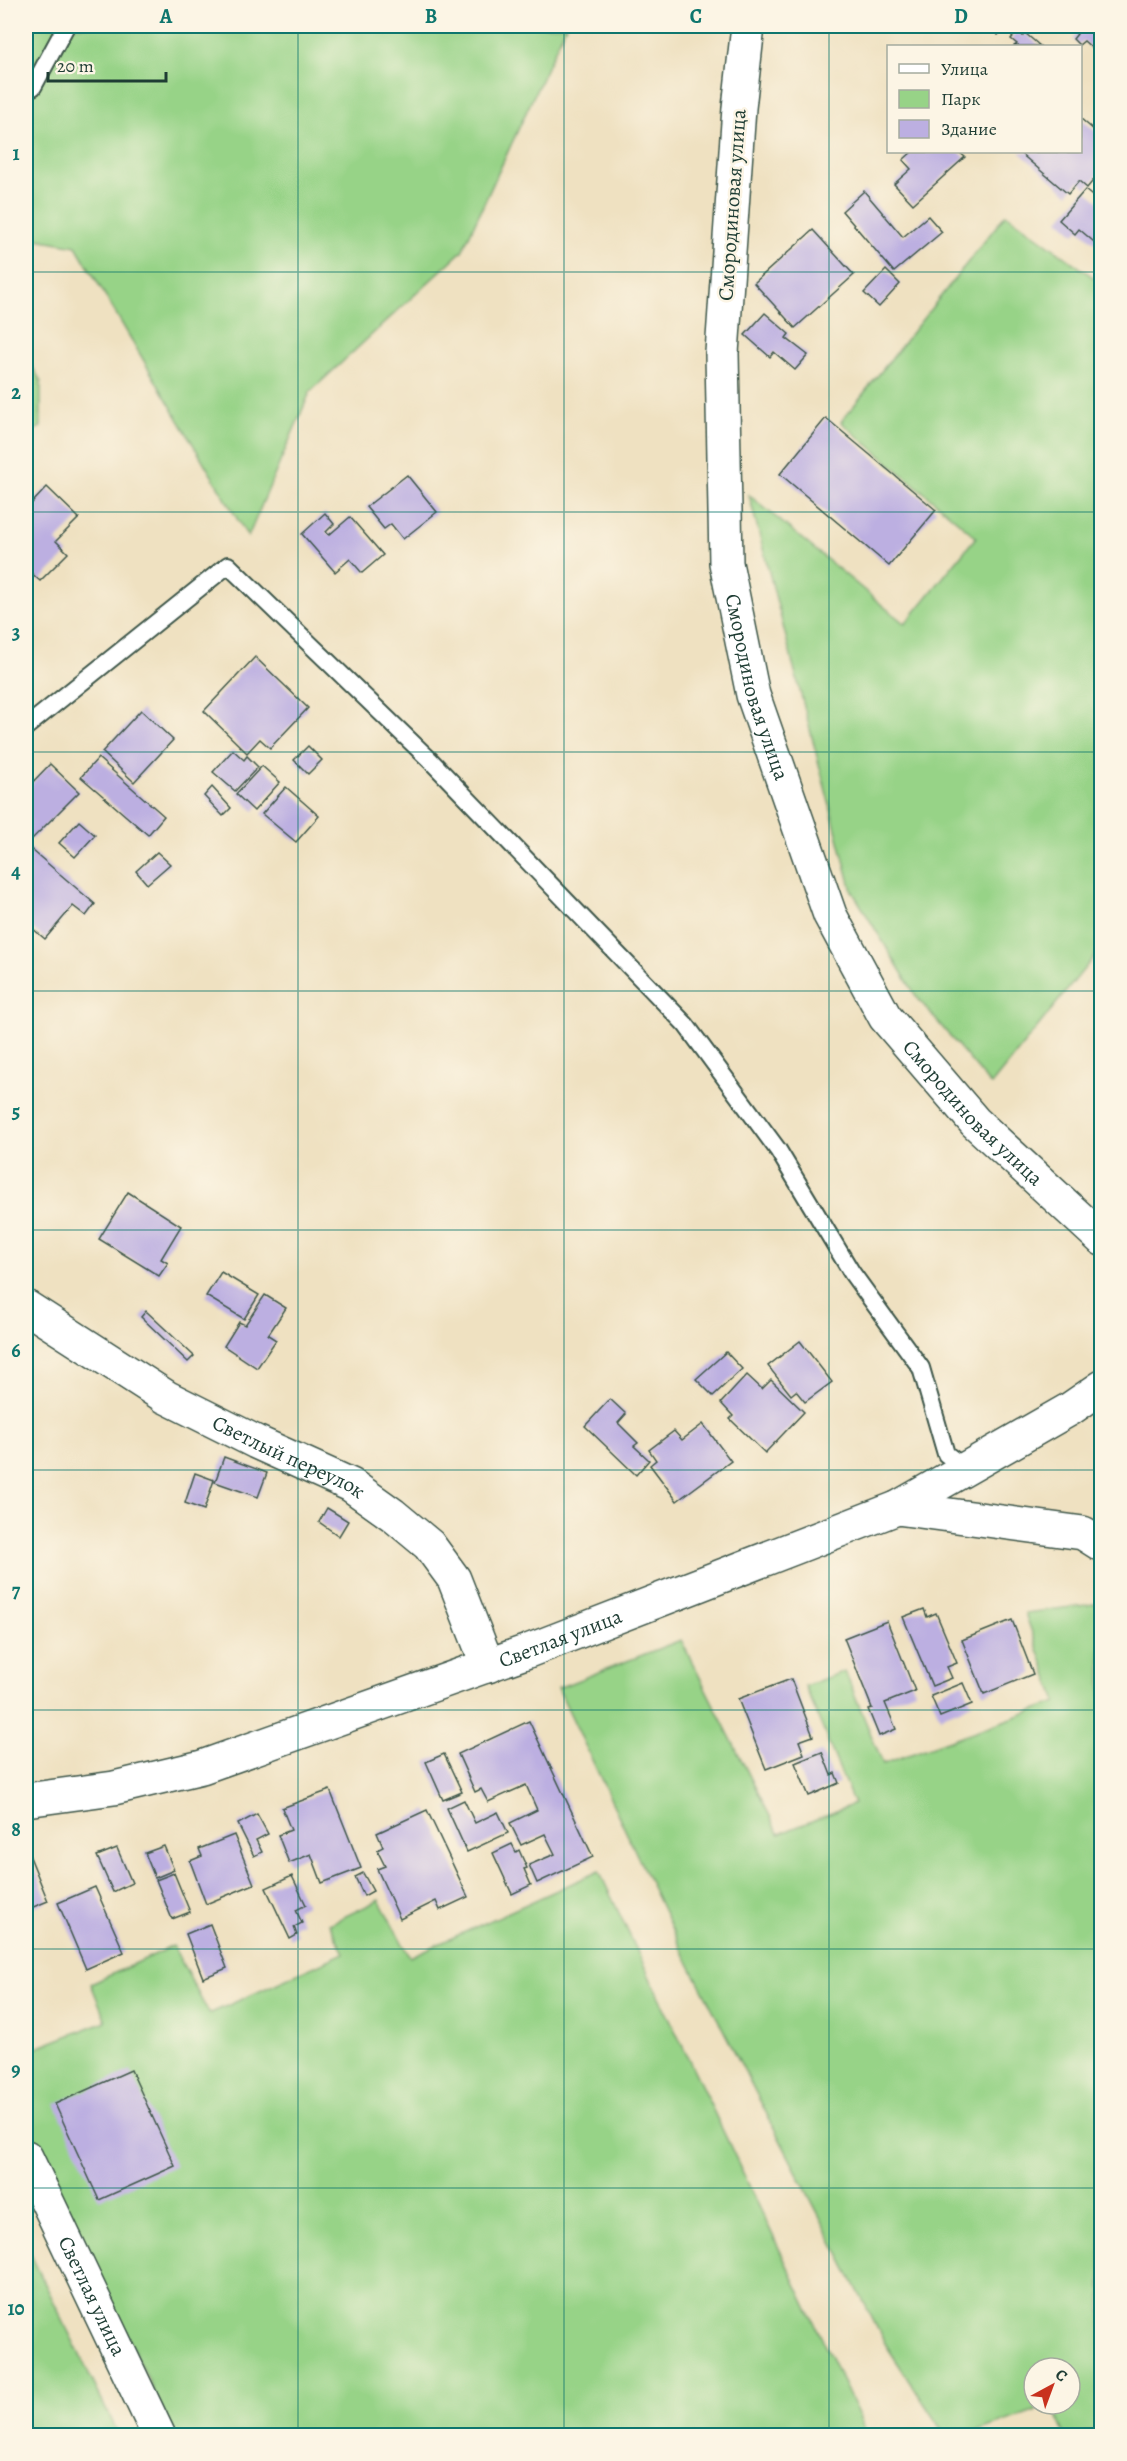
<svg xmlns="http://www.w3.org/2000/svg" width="1127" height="2461" viewBox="0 0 1127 2461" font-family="Alegreya,serif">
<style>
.green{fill:#97d387;stroke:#5b885e;stroke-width:1.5;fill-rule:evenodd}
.building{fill:#bcafe1}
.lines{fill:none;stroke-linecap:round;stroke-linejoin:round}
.service-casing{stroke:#3e5649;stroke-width:20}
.minor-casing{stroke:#3e5649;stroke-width:36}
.tertiary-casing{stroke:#3e5649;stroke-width:36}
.service{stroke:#fff;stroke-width:16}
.minor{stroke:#fff;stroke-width:33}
.tertiary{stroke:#fff;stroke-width:33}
.grid{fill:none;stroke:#0f766e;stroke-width:1.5;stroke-opacity:0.55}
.labels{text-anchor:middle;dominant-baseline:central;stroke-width:5;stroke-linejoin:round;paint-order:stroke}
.street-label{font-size:21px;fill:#1f3d34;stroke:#fcf5e5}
.neatline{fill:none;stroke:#0f766e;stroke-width:2}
.grid-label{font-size:20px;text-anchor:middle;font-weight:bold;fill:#0f766e}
</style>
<rect width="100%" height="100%" fill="#fcf5e5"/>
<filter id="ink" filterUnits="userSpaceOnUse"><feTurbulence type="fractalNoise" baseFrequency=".0167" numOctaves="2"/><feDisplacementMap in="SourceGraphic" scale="12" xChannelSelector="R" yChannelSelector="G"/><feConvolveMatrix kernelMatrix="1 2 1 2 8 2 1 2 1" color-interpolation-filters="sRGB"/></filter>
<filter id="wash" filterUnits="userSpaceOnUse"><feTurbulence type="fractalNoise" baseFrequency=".008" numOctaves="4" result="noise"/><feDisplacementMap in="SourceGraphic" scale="24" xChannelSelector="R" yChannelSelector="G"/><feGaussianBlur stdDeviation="1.35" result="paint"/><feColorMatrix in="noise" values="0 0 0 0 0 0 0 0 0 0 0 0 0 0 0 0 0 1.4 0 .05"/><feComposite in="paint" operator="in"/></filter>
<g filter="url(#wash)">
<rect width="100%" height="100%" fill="#efe1c1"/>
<g class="green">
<polygon points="26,26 566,26 462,251 310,392 248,537 76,246 26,237"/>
<polygon points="1006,214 1101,283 1101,948 991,1085 916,996 852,891 749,495 905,624 976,537 841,422"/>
<polygon points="26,357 41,381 41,427 26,434"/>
<path d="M1101,1603V2428L1076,2435H1065L1051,2405L967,2435H945L886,2345L680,1946L558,1688L681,1640L779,1834L854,1804L805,1686L845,1671L883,1764L1057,1702L1025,1613ZM1034,2368H1070V2404H1034Z"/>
<polygon points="599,1871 868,2435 175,2435 26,2127 26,2052 106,2021 91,1984 173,1946 209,2014 344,1953 329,1924 379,1900 410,1957"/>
<polygon points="26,2245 119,2435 26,2435"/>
</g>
<g id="blocks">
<g class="building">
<polygon points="988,26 1008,26 998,35"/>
<polygon points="1068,26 1102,26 1102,57 1084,41 1079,45 1073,39 1077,34"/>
<polygon points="1018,31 1023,36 1025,33 1040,46 1014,46 1017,44 1011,39"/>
<polygon points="1080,118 1102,137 1102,155 1096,162 1102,166 1102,170 1087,188 1079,181 1068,194 1019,152 1080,152"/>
<polygon points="912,152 959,152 965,157 913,204 894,184 911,169 903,160"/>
<polygon points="1085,190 1102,204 1100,247 1079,229 1075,234 1059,220"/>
<polygon points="864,191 903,237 928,216 942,232 894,272 842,211"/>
<polygon points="813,230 854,275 795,328 754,283"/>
<polygon points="886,270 900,284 879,307 864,293"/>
<polygon points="765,313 789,334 786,338 808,355 795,370 774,352 770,357 745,335"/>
<polygon points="826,418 936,510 889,566 780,474"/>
<polygon points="407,475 437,512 403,539 391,524 384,529 366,507"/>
<polygon points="47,487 79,518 56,541 68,553 40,581 28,570 26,573 26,498 31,504"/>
<polygon points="325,513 334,524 326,532 329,535 350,517 383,555 362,573 350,559 335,572 302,534"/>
<polygon points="255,657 308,708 270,748 260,739 247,753 204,711"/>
<polygon points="141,710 173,740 134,782 102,752"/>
<polygon points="308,746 322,760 308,774 294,760"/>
<polygon points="233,750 244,760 247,756 258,767 235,791 213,772"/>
<polygon points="98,758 164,816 148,835 81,777"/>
<polygon points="50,764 79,792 32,839 26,833 26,789"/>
<polygon points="262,766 280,782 254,811 236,794"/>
<polygon points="212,787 231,808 223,816 204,796"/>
<polygon points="286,787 319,816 296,842 262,814"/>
<polygon points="79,821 95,835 75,857 59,843"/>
<polygon points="26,845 95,904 86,916 73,906 45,939 26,923"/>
<polygon points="157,852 170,864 147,884 136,871"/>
<polygon points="128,1192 181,1226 161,1259 168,1263 159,1276 99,1239"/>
<polygon points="221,1272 259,1295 244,1319 206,1296"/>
<polygon points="265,1295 286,1308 268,1335 276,1340 257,1368 224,1346 239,1322 245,1325"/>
<polygon points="146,1311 194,1356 188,1362 141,1317"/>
<polygon points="800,1341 832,1382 805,1402 796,1391 791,1395 768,1366"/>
<polygon points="726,1352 742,1369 713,1396 696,1379"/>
<polygon points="747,1375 762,1389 771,1380 804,1412 765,1453 730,1419 733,1416 721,1403"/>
<polygon points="610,1399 626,1414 618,1423 638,1443 634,1446 649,1460 636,1475 585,1426"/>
<polygon points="703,1424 731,1461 677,1501 650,1465 656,1460 649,1450 674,1431 682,1440"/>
<polygon points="224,1457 267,1473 258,1497 215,1482"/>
<polygon points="195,1473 214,1480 204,1510 185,1503"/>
<polygon points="327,1508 348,1521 339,1536 319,1522"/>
<polygon points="924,1609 927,1617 936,1613 957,1663 947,1667 952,1678 932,1686 903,1617"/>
<polygon points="1012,1620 1033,1674 984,1694 962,1640"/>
<polygon points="887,1621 915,1691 885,1703 896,1729 879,1736 868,1709 872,1708 844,1638"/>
<polygon points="791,1679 813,1736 799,1741 804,1754 766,1769 738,1699"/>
<polygon points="963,1683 972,1704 940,1717 931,1696"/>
<polygon points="529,1721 593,1857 537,1883 529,1865 555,1854 545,1834 521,1845 510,1823 537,1810 526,1785 488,1802 481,1789 475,1792 458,1754"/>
<polygon points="822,1752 831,1775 835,1773 839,1783 809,1796 795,1763"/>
<polygon points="444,1754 462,1792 443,1800 426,1762"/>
<polygon points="330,1790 361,1868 322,1883 311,1854 289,1863 278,1835 291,1830 282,1808"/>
<polygon points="464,1800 475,1823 498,1812 508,1833 467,1852 447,1808"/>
<polygon points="427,1810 468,1897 440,1910 436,1901 400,1919 377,1869 385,1866 377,1850 383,1847 377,1833"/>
<polygon points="257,1814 268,1834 256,1840 262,1852 254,1856 238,1824"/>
<polygon points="234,1835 254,1884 206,1904 190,1861 202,1856 199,1849"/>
<polygon points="512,1844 516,1852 519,1850 527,1868 524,1869 531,1885 512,1894 493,1853"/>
<polygon points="164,1846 174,1870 155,1878 145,1853"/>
<polygon points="26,1847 48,1901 26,1910"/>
<polygon points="117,1848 132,1883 113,1892 97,1856"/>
<polygon points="174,1873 190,1912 172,1919 156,1880"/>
<polygon points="363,1873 373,1891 364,1896 355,1877"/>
<polygon points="292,1876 306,1905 296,1910 302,1923 294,1927 297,1935 290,1939 266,1888"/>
<polygon points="95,1887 124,1952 86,1969 58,1903"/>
<polygon points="210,1924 227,1968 203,1978 186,1934"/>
<polygon points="131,2070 175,2166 99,2200 55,2104"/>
</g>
</g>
</g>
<g filter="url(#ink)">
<use href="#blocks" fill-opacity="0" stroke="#3e5649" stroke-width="1.5"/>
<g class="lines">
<defs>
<g id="service">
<polyline points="33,87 66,26"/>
<polyline points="26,727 228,565 431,761 686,1025 778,1150 852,1273 921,1368 946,1454 966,1469"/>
</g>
<g id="minor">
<path id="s1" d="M748,26L739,108L722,353L726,563L753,695L830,915L885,1017L975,1122L1102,1239"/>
<path id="s2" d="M26,1307L166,1397L256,1442L351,1485L393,1515L429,1545L454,1579L488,1666"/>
<polyline points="897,1508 1083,1533 1102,1545"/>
<path id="s3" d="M26,2157L159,2436"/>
</g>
<g id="tertiary">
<path id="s4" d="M26,1800L114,1788L202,1767L528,1651L897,1508L1070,1409L1102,1387"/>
</g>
</defs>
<use href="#service" class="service-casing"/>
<use href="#minor" class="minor-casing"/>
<use href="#tertiary" class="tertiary-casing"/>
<use href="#service" class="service"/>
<use href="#minor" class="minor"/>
<use href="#tertiary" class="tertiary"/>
</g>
</g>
<path class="grid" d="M298,26V2436M564,26V2436M829,26V2436M26,272H1102M26,512H1102M26,752H1102M26,991H1102M26,1230H1102M26,1470H1102M26,1710H1102M26,1949H1102M26,2188H1102"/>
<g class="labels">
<g class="street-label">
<text transform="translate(732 205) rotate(-86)">Смородиновая улица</text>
<text stroke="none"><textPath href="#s1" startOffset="666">Смородиновая улица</textPath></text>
<text stroke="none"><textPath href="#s1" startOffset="1152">Смородиновая улица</textPath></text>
<text stroke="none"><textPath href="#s2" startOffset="303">Светлый переулок</textPath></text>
<text stroke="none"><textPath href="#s4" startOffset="560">Светлая улица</textPath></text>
<text stroke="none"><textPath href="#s3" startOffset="154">Светлая улица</textPath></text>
</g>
</g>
<rect width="1127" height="2461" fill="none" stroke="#fcf5e5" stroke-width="66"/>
<rect x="887" y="45" width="195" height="108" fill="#fcf5e5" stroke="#a4ab9e" stroke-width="1.5"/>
<rect x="899" y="64" width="30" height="9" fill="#ffffff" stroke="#a4ab9e" stroke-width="1.5"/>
<text x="941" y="75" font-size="18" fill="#1f3d34">Улица</text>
<rect x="899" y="90" width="30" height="18" fill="#97d387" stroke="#a4ab9e" stroke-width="1.5"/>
<text x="941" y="105" font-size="18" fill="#1f3d34">Парк</text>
<rect x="899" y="120" width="30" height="18" fill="#bcafe1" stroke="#a4ab9e" stroke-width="1.5"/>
<text x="941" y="135" font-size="18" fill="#1f3d34">Здание</text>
<g transform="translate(1052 2386) rotate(41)"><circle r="28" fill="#fcf5e5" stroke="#a4ab9e" stroke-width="1.5"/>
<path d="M0-4.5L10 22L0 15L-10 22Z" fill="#c8321e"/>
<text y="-9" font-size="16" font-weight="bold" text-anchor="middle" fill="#1f3d34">С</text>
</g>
<path d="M48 72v9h118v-9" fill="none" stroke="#1f3d34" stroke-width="3"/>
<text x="57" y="72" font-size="18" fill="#1f3d34" stroke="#fcf5e5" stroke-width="4.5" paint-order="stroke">20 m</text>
<rect x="33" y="33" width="1061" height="2395" class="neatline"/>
<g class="grid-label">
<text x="166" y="23">A</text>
<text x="431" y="23">B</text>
<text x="696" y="23">C</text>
<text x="961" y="23">D</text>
<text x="16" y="160">1</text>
<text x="16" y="399">2</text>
<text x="16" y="639">3</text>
<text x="16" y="878">4</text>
<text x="16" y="1118">5</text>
<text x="16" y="1357">6</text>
<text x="16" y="1597">7</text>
<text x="16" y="1836">8</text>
<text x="16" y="2076">9</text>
<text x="16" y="2315">10</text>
</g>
</svg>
